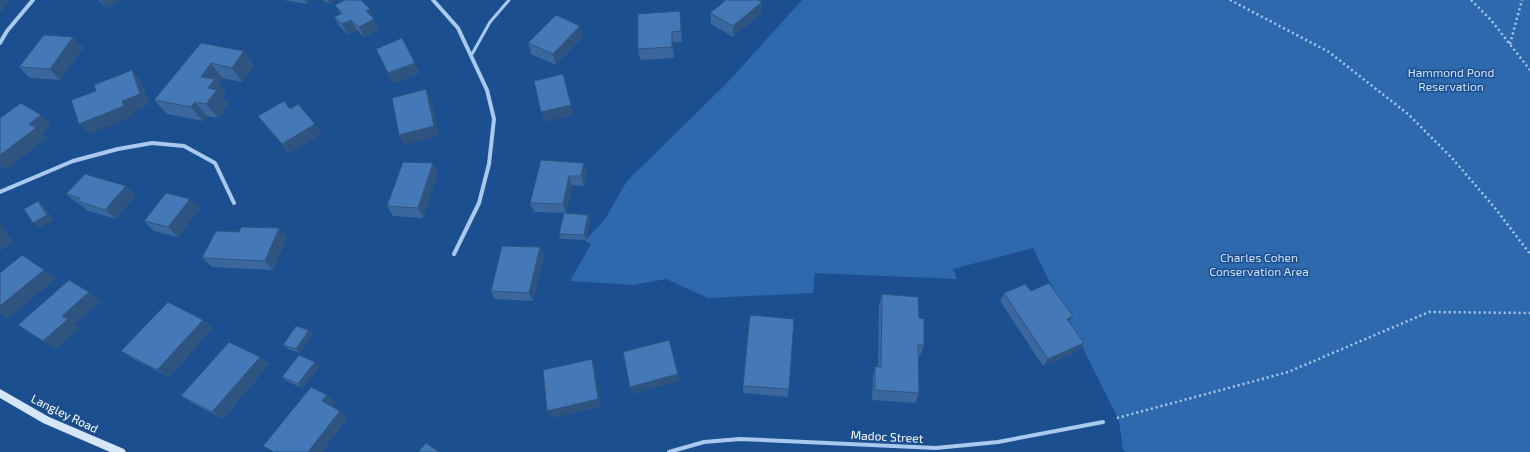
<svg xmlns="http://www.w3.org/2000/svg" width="1530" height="452" viewBox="0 0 1530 452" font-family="'Exo 2',sans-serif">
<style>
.green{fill:#2e69ad}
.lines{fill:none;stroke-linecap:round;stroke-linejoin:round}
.path{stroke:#a9c9ee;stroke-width:2.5;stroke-dasharray:2 3;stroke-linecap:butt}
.lane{stroke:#a9c9ee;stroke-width:3}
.street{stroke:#a9c9ee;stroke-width:4}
.secondary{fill:#d6e6fa;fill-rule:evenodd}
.wall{fill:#3a679d}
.shaded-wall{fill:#305480}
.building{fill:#4478b7;stroke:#305480}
.labels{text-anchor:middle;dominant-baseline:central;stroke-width:3;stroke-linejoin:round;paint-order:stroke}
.park-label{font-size:12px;fill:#cfe3fa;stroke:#1b4f8f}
.street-label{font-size:12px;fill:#fff;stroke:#1b4f8f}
</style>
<rect width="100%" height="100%" fill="#1b4f8f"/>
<polygon class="green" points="802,0 1530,0 1530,452 1126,452 1123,450 1119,420 1033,248 953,269 957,279 815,273 813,293 708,298 666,279 633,285 570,281 591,244 585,241 605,219 627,181 726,84"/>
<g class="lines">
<g class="path">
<polyline points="1230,0 1329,52 1408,114 1452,158 1495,208 1530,254"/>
<polyline points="1471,0 1491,20 1530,70"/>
<polyline points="1510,44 1522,0"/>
<polyline points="1117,418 1288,372 1429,312 1530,313"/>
</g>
<polyline class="lane" points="471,56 490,22 509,0"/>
<g class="street">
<polyline points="433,0 458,28 487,90 494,119 489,164 479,203 454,254"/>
<polyline points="0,43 7,31 33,0"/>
<polyline points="0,192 73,161 118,149 152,143 184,146 215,163 234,203"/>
<polyline points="669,452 704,442 740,439 936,448 998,442 1103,422"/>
</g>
<polygon class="secondary" points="0,389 49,417 124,449 126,452 110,452 43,423 0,398"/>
</g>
<g class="wall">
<polygon points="98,0 120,0 107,8"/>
<polygon points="283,0 310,0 307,4"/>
<polygon points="322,0 335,0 330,4"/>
<polygon points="762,2 762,13 733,37 711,24 710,13"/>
<polygon points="335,5 375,20 374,20 379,30 364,38 357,30 348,35 340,27 334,17 340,14"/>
<polygon points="681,22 682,42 673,42 674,58 640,60 638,49"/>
<polygon points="580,26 583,36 556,65 531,54 528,43"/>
<polygon points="73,37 83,48 60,80 30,78 19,67"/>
<polygon points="201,43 244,51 254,66 242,82 222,78 218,83 226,93 223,97 229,104 218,118 207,116 203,121 167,114 154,100"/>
<polygon points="290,109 322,134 289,153 258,116"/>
<polygon points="541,160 587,172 584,186 572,185 566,213 534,212 530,203"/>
<polygon points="438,173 423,218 393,216 387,206"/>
<polygon points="66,194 136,195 116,219 88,211 81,205 78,204"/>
<polygon points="200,208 178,237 154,231 144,221"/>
<polygon points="588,215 590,220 586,240 561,239 559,234"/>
<polygon points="279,228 287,238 273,270 212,267 202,258 239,232"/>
<polygon points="540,247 544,256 533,301 495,299 491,291"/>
<polygon points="1031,291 1078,351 1043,366 1000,301 1004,293"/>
<polygon points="882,294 919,318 924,345 920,356 918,356 919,393 915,403 872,400 873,377 875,366 878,366 879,306"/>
<polygon points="794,319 788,397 743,393 743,386"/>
<polygon points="203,320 213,328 169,377 133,359 121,351"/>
<polygon points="309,330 313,334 300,353 288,349 283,345"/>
<polygon points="260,357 269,364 223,419 192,403 181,396"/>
<polygon points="320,366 302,388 287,381 282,377"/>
</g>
<g class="shaded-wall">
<polygon points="0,0 10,0 0,13"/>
<polygon points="100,0 120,0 107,8"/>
<polygon points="305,0 310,0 307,4"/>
<polygon points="327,0 335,0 330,4"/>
<polygon points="762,2 762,13 733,37 733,26"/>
<polygon points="370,9 379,30 364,38 359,27 366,11"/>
<polygon points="680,11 681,22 682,42 681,31"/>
<polygon points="351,20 357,30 348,35 342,24"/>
<polygon points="580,26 583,36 556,65 553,54"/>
<polygon points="672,32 673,42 674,58 672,47"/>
<polygon points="73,37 83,48 60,80 50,69"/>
<polygon points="244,51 254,66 242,82 232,68"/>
<polygon points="211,63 222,78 218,83 226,93 223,97 229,104 218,118 206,104 201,77"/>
<polygon points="415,63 420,73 393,84 388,73"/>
<polygon points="132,70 141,81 150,104 132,112 134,116 89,134 79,124 122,101"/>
<polygon points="563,74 574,115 545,122 541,112"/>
<polygon points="426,89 431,99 439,136 405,145 399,135"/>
<polygon points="195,102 207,116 203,121 191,107"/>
<polygon points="41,115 52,125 42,133 47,138 6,170 0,165 0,155 29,124"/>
<polygon points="315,124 322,134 289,153 282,144"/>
<polygon points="433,163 438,173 423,218 418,208"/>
<polygon points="584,163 587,172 584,186 581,176"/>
<polygon points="569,176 572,185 566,213 563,204"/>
<polygon points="126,186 136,195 116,219 105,210"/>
<polygon points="190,199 200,208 178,237 168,227"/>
<polygon points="38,201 44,206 54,220 40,228 33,223"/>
<polygon points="588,215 590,220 586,240 584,235"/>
<polygon points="0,223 14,242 0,251"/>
<polygon points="279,228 287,238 273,270 265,261"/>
<polygon points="540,247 544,256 533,301 529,293"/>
<polygon points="44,270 56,279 8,319 0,314 0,306"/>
<polygon points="89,292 101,301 75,324 80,328 56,349 43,341 62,316"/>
<polygon points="1073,316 1068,325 1067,319"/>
<polygon points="203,320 213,328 169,377 157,370"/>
<polygon points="309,330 313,334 300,353 296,349"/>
<polygon points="1084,343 1078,351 1043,366 1048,359"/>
<polygon points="260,357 269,364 223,419 212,412"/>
<polygon points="592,359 595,367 601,407 551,418 547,411"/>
<polygon points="315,362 320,366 302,388 298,384"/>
<polygon points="678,374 680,381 633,394 630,387"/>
<polygon points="327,395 335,402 331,409 322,401"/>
<polygon points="340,411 348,418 322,452 308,452"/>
</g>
<g class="building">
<polygon points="345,0 361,0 370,9 366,11 374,19 359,27 351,20 342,24 334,17 342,13 335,5"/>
<polygon points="726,0 758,0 762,2 733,26 710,13"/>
<polygon points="680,11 681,31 672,32 672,47 638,49 638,14"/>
<polygon points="556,15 580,26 553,54 528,43"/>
<polygon points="44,35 73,37 50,69 19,67"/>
<polygon points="402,38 415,63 388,73 376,49"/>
<polygon points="201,43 244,51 232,68 211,63 201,77 215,79 208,88 217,90 206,104 195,102 191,107 154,100"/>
<polygon points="132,70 140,94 122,101 124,106 79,124 71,100 96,91 94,85"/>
<polygon points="563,74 571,105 541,112 534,81"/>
<polygon points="426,89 434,126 399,135 392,98"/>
<polygon points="284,101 290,109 298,104 315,124 282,144 258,116"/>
<polygon points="21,103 41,115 29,124 36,128 0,155 0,118"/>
<polygon points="541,160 584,163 581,176 569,176 563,204 530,203"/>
<polygon points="403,162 433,163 418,208 387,206"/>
<polygon points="85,174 126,186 105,210 77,201 80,198 66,194"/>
<polygon points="166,193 190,199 168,227 144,221"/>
<polygon points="38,201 47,215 33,223 24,209"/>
<polygon points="564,213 588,215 584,235 559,234"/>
<polygon points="241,227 279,228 265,261 202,258 216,231 239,232"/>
<polygon points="502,246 540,247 529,293 491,291"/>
<polygon points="22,255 44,270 0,306 0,273"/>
<polygon points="69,280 89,292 62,316 68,319 43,341 18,325"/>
<polygon points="1049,283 1073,316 1067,319 1084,343 1048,359 1004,293 1025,284 1031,291"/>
<polygon points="882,294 918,297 919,318 924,319 924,345 918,345 919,393 875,390 875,366 881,367"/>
<polygon points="168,302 203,320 157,370 121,351"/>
<polygon points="750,315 794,319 789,389 743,386"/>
<polygon points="296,326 309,330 296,349 283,345"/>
<polygon points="669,340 678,374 630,387 623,352"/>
<polygon points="229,342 260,357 212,412 181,396"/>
<polygon points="299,355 315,362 298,384 282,377"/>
<polygon points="592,359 598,399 547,411 543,370"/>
<polygon points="311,387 327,395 322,401 340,411 308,452 274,452 263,446"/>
<polygon points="426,443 439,452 418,452"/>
</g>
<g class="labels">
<g class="park-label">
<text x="1451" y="72">Hammond Pond<tspan x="1451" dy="14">Reservation</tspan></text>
<text x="1259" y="257">Charles Cohen<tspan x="1259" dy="14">Conservation Area</tspan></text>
</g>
<g class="street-label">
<text transform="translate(65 413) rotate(26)">Langley Road</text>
<text transform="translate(887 436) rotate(3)">Madoc Street</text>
</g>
</g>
</svg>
